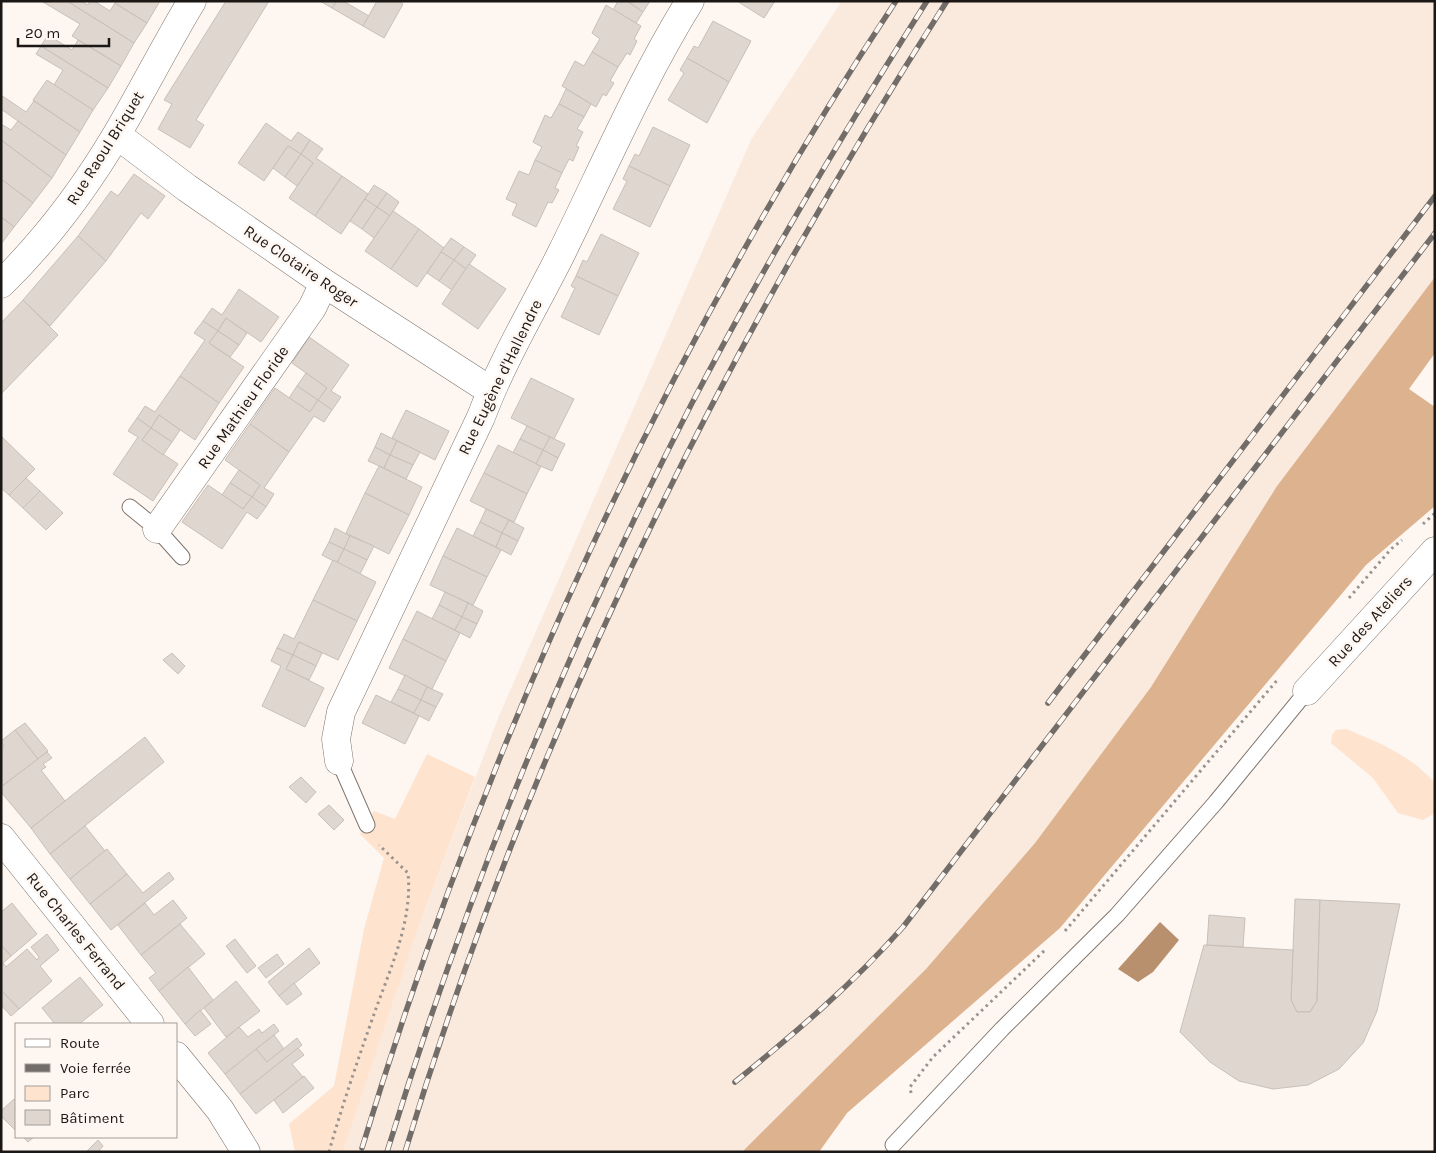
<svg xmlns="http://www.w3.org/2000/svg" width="1436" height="1153" viewBox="0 0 1436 1153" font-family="Karla,sans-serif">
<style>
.built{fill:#faeadd}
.green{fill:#fee3ce}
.forest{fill:#ddb28f}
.water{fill:#b9906e}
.building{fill:#dfd6cf;stroke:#c8bfb8}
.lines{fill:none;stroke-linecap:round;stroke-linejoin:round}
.service-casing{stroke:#7e756e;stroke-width:17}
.minor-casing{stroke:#7e756e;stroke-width:29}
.tertiary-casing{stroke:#7e756e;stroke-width:29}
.path{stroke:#99938f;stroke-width:3;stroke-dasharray:2.5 4;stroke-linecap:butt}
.service{stroke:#fff;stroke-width:15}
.minor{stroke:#fff;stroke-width:28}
.tertiary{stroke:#fff;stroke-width:28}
.rail-casing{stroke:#726d69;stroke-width:5.5}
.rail{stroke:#fef6f0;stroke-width:4;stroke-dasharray:11;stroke-linecap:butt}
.labels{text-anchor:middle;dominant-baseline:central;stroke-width:5;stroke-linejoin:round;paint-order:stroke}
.street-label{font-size:16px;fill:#1b1715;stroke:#fef6f0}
</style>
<rect width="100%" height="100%" fill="#fef6f0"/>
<polygon class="built" points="842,1 1435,1 1435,277 1277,486 1151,687 1035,843 926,969 742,1152 343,1152 419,925 499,716 751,140"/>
<g class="green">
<path d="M1346,729C1380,743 1410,755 1435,783V813L1423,820L1398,813L1373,778L1331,743L1332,735L1336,730Z"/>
<polygon points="427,754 475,777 419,925 343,1152 295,1152 289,1124 334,1086 364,929 384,858 360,834 374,811 395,819"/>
</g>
<polygon class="forest" points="1435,277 1435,353 1409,389 1435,407 1435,506 1366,565 1060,928 847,1113 819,1152 742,1152 926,969 1035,843 1151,687 1277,486"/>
<polygon class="water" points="1160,922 1179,940 1153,972 1138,982 1118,969"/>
<g class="building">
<polygon points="67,1 81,1 88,5 90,1 94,1 110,11 115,3 147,23 134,43"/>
<polygon points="67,1 134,43 121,66 72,36 80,24 43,2"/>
<polygon points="116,1 160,1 147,23 115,3"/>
<polygon points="226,1 269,1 196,120 204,125 190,148 158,129 172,104 164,100"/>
<polygon points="320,1 337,1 332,8"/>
<polygon points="337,1 343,1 369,16 363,26 332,8"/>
<polygon points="377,1 398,1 403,4 384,38 363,26"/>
<polygon points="618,1 627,1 643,12 636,23 613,10"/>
<polygon points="627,1 650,1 643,12"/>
<polygon points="737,1 775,1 764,18"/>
<polygon points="606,5 641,26 634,39 637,41 630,55 627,53 618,67 592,52 600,39 592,33"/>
<polygon points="713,21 751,41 729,82 687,58 694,46 698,48"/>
<polygon points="48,35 72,50 78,40 121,66 108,88 41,46"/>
<polygon points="41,46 108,88 93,110 54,85 63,70 36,54"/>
<polygon points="592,52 618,67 610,81 614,83 606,96 603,94 596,107 562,86 575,61 584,66"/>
<polygon points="687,58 729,82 707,123 668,100 684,73 680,70"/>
<polygon points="47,80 93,110 80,132 33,100"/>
<polygon points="566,89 591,104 584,117 559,104"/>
<polygon points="1,95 26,112 34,101 80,132 66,155 1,109"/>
<polygon points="559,104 584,117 577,129 583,132 576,146 579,147 573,161 569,159 562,173 535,160 542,147 533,142 545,115 551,118"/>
<polygon points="18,121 66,155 52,178 1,140 1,124 11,130"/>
<polygon points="266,123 291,141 298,132 310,140 301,154 288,146 264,181 238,163"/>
<polygon points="653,127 690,145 670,186 629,166 635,154 639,156"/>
<polygon points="1,140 52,178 33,203 1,179"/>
<polygon points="310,140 323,149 316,158 342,176 315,216 289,198 313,163 301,154"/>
<polygon points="288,146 301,154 285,177 273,168"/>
<polygon points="301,154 313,163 297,186 285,177"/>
<polygon points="535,160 562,173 555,188 559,190 552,203 548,202 536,227 512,215 517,204 506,199 519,171 529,175"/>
<polygon points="629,166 670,186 650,227 613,209 627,181 623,179"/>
<polygon points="134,174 165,196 148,219 141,213 106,261 78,236 111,191 118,196"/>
<polygon points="342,176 368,194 341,234 315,216"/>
<polygon points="1,179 33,203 14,227 1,217"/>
<polygon points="374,185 387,193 377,207 365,199"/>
<polygon points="387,193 399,202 390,216 377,207"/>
<polygon points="365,199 377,207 362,229 350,221"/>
<polygon points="377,207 390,216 374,238 362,229"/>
<polygon points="393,211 419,229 391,269 365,251"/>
<polygon points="1,217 14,227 1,244"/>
<polygon points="419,229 444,248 417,287 391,269"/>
<polygon points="601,234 639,253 618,296 576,276 583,260 587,262"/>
<polygon points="78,236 106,261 50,326 23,300"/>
<polygon points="451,238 464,247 454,260 441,252"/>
<polygon points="464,247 476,255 466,269 454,260"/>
<polygon points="441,252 454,260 439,281 427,273"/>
<polygon points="454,260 466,269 452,290 439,281"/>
<polygon points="469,264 506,289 478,329 442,304"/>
<polygon points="576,276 618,296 599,335 561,317 575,288 571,286"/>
<polygon points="239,289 279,317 261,342 226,318 218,331 203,321 212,308 222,315"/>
<polygon points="23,300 58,335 1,394 1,323"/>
<polygon points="226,318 247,333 239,345 218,331"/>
<polygon points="203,321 218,331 209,343 244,367 219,403 180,376 205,340 194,333"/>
<polygon points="218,331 239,345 230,357 209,343"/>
<polygon points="309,337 349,365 331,391 341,397 332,410 318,400 327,388 292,363"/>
<polygon points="306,373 327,388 318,400 297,386"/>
<polygon points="180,376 219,403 195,440 159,415 151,428 137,418 145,406 155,412"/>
<polygon points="531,378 574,399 554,439 511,418"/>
<polygon points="297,386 318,400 310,412 289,398"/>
<polygon points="275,388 310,412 318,400 332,410 324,422 314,416 289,452 250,424"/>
<polygon points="406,410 449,431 435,460 392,438"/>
<polygon points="159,415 180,430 172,442 151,428"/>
<polygon points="137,418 151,428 142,440 178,464 153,501 113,474 138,437 128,431"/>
<polygon points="250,424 289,452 264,488 274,494 266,507 252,497 260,485 225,460"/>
<polygon points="527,426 550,437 543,450 520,439"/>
<polygon points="151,428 172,442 163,455 142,440"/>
<polygon points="381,433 397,441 390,455 375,447"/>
<polygon points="1,436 35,469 9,495 1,488"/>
<polygon points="550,437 565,444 558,458 543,450"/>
<polygon points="520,439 543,450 536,464 513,453"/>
<polygon points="397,441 420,452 413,465 390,455"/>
<polygon points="498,445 541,466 527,494 484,473"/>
<polygon points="375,447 390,455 384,468 368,461"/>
<polygon points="543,450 558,458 552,471 536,464"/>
<polygon points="390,455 413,465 406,479 384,468"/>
<polygon points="379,466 422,487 409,515 365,493"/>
<polygon points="239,470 260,485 252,497 230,483"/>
<polygon points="484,473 527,494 514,522 470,501"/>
<polygon points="26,478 40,491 23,508 9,495"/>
<polygon points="230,483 252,497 243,509 222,495"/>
<polygon points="208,485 243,509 252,497 266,507 257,519 247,512 222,549 182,522"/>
<polygon points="40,491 63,513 46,530 23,508"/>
<polygon points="365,493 409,515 389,554 346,533"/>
<polygon points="486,509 509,520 502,533 480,522"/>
<polygon points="509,520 524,528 518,541 502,533"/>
<polygon points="480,522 502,533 496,547 473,536"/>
<polygon points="335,528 350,536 344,549 329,542"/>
<polygon points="457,528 501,550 487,577 443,556"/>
<polygon points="502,533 518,541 511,555 496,547"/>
<polygon points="350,536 374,546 367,560 344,549"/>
<polygon points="329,542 344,549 337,563 322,555"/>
<polygon points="344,549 367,560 360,574 337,563"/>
<polygon points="443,556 487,577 473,605 430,585"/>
<polygon points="333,560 376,582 357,621 313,600"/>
<polygon points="445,592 468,603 462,617 439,605"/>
<polygon points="313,600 357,621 338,660 299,642 293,655 277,648 284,634 294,639"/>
<polygon points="468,603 483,611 477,624 462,617"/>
<polygon points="439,605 462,617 455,630 432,619"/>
<polygon points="417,611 460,633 446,661 403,639"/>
<polygon points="462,617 477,624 470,638 455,630"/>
<polygon points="403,639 446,661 432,689 389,668"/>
<polygon points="299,642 322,653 316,666 293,655"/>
<polygon points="277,648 293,655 286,669 324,688 305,727 262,706 281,666 271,661"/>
<polygon points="172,653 185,666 178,674 163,660"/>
<polygon points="293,655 316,666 309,680 286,669"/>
<polygon points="405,675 427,687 421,700 398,689"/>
<polygon points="427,687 443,694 436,707 421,700"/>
<polygon points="398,689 421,700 414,713 391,702"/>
<polygon points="376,695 419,716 405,744 362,723"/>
<polygon points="421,700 436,707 429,721 414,713"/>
<polygon points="25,723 48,751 38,759 15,730"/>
<polygon points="15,730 38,759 1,787 1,749 4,747 1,741"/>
<polygon points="145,737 164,762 50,854 31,828"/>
<polygon points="47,752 52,758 43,764 46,767 41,770 65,801 31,828 1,792 1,787"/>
<polygon points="301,777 316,792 306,803 289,787"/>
<polygon points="329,805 344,820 334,830 318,814"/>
<polygon points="85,826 105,851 70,879 50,854"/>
<polygon points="107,849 127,874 90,904 70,879"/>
<polygon points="169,872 174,879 111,930 90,904 127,874 143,893"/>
<polygon points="1295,899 1320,900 1317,1001 1310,1012 1297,1012 1291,1000"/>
<polygon points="173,900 187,918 141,955 118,925 145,903 154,915"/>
<polygon points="1320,900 1400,904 1377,1011 1363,1043 1339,1069 1308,1085 1273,1089 1239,1081 1210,1062 1180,1032 1204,945 1293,950 1291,1000 1297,1012 1310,1012 1317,1001"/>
<polygon points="12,903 37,934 11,956 1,945 1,912"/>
<polygon points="1209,915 1245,918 1243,947 1207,945"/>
<polygon points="180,924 205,954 159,991 149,978 156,973 141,955"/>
<polygon points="47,934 59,950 40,966 52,981 19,1009 1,990 1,965 3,963 6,967 27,949 37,960 39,957 31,947"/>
<polygon points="235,939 256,966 247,973 226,946"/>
<polygon points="1,945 11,956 1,965"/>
<polygon points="309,948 320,963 279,996 268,982"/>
<polygon points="277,954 284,964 266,978 258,968"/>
<polygon points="188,967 213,1000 185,1024 159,991"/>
<polygon points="80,977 103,1005 79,1024 55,1024 42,1008"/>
<polygon points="236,981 260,1011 226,1037 204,1008"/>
<polygon points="294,983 302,994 287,1005 279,996"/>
<polygon points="1,990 19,1009 11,1016 1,1005"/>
<polygon points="200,1010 211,1024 195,1036 185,1024"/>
<polygon points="274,1024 279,1031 225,1074 208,1053 239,1027 248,1037 259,1029 262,1033"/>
<polygon points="274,1035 284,1049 267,1062 256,1049"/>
<polygon points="297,1038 302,1045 240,1094 225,1074 256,1049 267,1062"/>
<polygon points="298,1048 304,1055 292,1064 303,1077 256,1114 240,1094"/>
<polygon points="304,1076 314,1088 283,1113 274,1100"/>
<polygon points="14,1099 16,1101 16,1131 1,1116 1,1111"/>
<polygon points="23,1137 34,1137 28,1142"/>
<polygon points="98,1140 103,1146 98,1152 86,1152"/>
</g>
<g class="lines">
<defs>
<g id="service">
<polyline points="130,507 157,529 182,557"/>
<polyline points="339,761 367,825"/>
<polyline points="893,1145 1002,1029 1117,915 1216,802 1307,691"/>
</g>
<g id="minor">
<polyline points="117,135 187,188 324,283 491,391"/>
<polyline points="157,529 312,308 324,283"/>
<polyline points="1307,691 1435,551"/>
<path d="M339,761L336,739L341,712L481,417C502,361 534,308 561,254C603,169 640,82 690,1"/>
</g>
<g id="tertiary">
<path d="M1,284C46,240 85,188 117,134C143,90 166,44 192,1"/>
<polyline points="1,838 150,1024"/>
<polyline points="176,1056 220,1110 246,1152"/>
</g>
</defs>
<use href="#service" class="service-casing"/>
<use href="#minor" class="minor-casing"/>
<use href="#tertiary" class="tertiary-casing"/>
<g class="path">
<polyline points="1423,524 1435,513"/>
<polyline points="1349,598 1391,549 1402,540"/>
<polyline points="1065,931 1279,678"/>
<polyline points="911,1093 910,1087 933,1057 1046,949"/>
<path d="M329,1152C342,1106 357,1062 373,1017C389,971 413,922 408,873L379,845"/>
</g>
<use href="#service" class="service"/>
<use href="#minor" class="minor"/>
<use href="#tertiary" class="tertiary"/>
<defs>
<g id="rail">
<polyline points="1048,703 1435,196"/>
<path d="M735,1082C795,1033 852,985 903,927L1435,233"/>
<path d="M362,1148C484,747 664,351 896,1"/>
<path d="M387,1152C466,895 568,644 691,405C763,267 843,133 927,1"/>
<path d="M405,1152C529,743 716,360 947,1"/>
</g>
</defs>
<use href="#rail" class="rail-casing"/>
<use href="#rail" class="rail"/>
</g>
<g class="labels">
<g class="street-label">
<text transform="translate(105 148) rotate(-58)">Rue Raoul Briquet</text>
<text transform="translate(301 266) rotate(34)">Rue Clotaire Roger</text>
<text transform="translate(500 377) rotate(-64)">Rue Eugène d'Hallendre</text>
<text transform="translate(243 407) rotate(-55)">Rue Mathieu Floride</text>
<text transform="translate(1370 621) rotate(-48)">Rue des Ateliers</text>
<text transform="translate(76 931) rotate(51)">Rue Charles Ferrand</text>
</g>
</g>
<rect width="1436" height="1153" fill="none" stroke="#1b1715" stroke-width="5"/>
<rect x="15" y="1023" width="162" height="115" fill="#fef6f0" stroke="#a39d98"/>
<rect x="25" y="1039" width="25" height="8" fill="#ffffff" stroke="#a39d98"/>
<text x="60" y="1048" font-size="15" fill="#1b1715">Route</text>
<rect x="25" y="1064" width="25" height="8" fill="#726d69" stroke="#a39d98"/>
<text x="60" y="1073" font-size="15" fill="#1b1715">Voie ferrée</text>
<rect x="25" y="1086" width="25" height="15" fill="#fee3ce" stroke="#a39d98"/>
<text x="60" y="1098" font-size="15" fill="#1b1715">Parc</text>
<rect x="25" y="1110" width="25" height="15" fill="#dfd6cf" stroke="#a39d98"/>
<text x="60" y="1123" font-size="15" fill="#1b1715">Bâtiment</text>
<path d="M18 38v8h91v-8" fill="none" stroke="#1b1715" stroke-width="2.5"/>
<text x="25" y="38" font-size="15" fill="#1b1715" stroke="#fef6f0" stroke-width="4" paint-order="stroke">20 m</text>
</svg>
